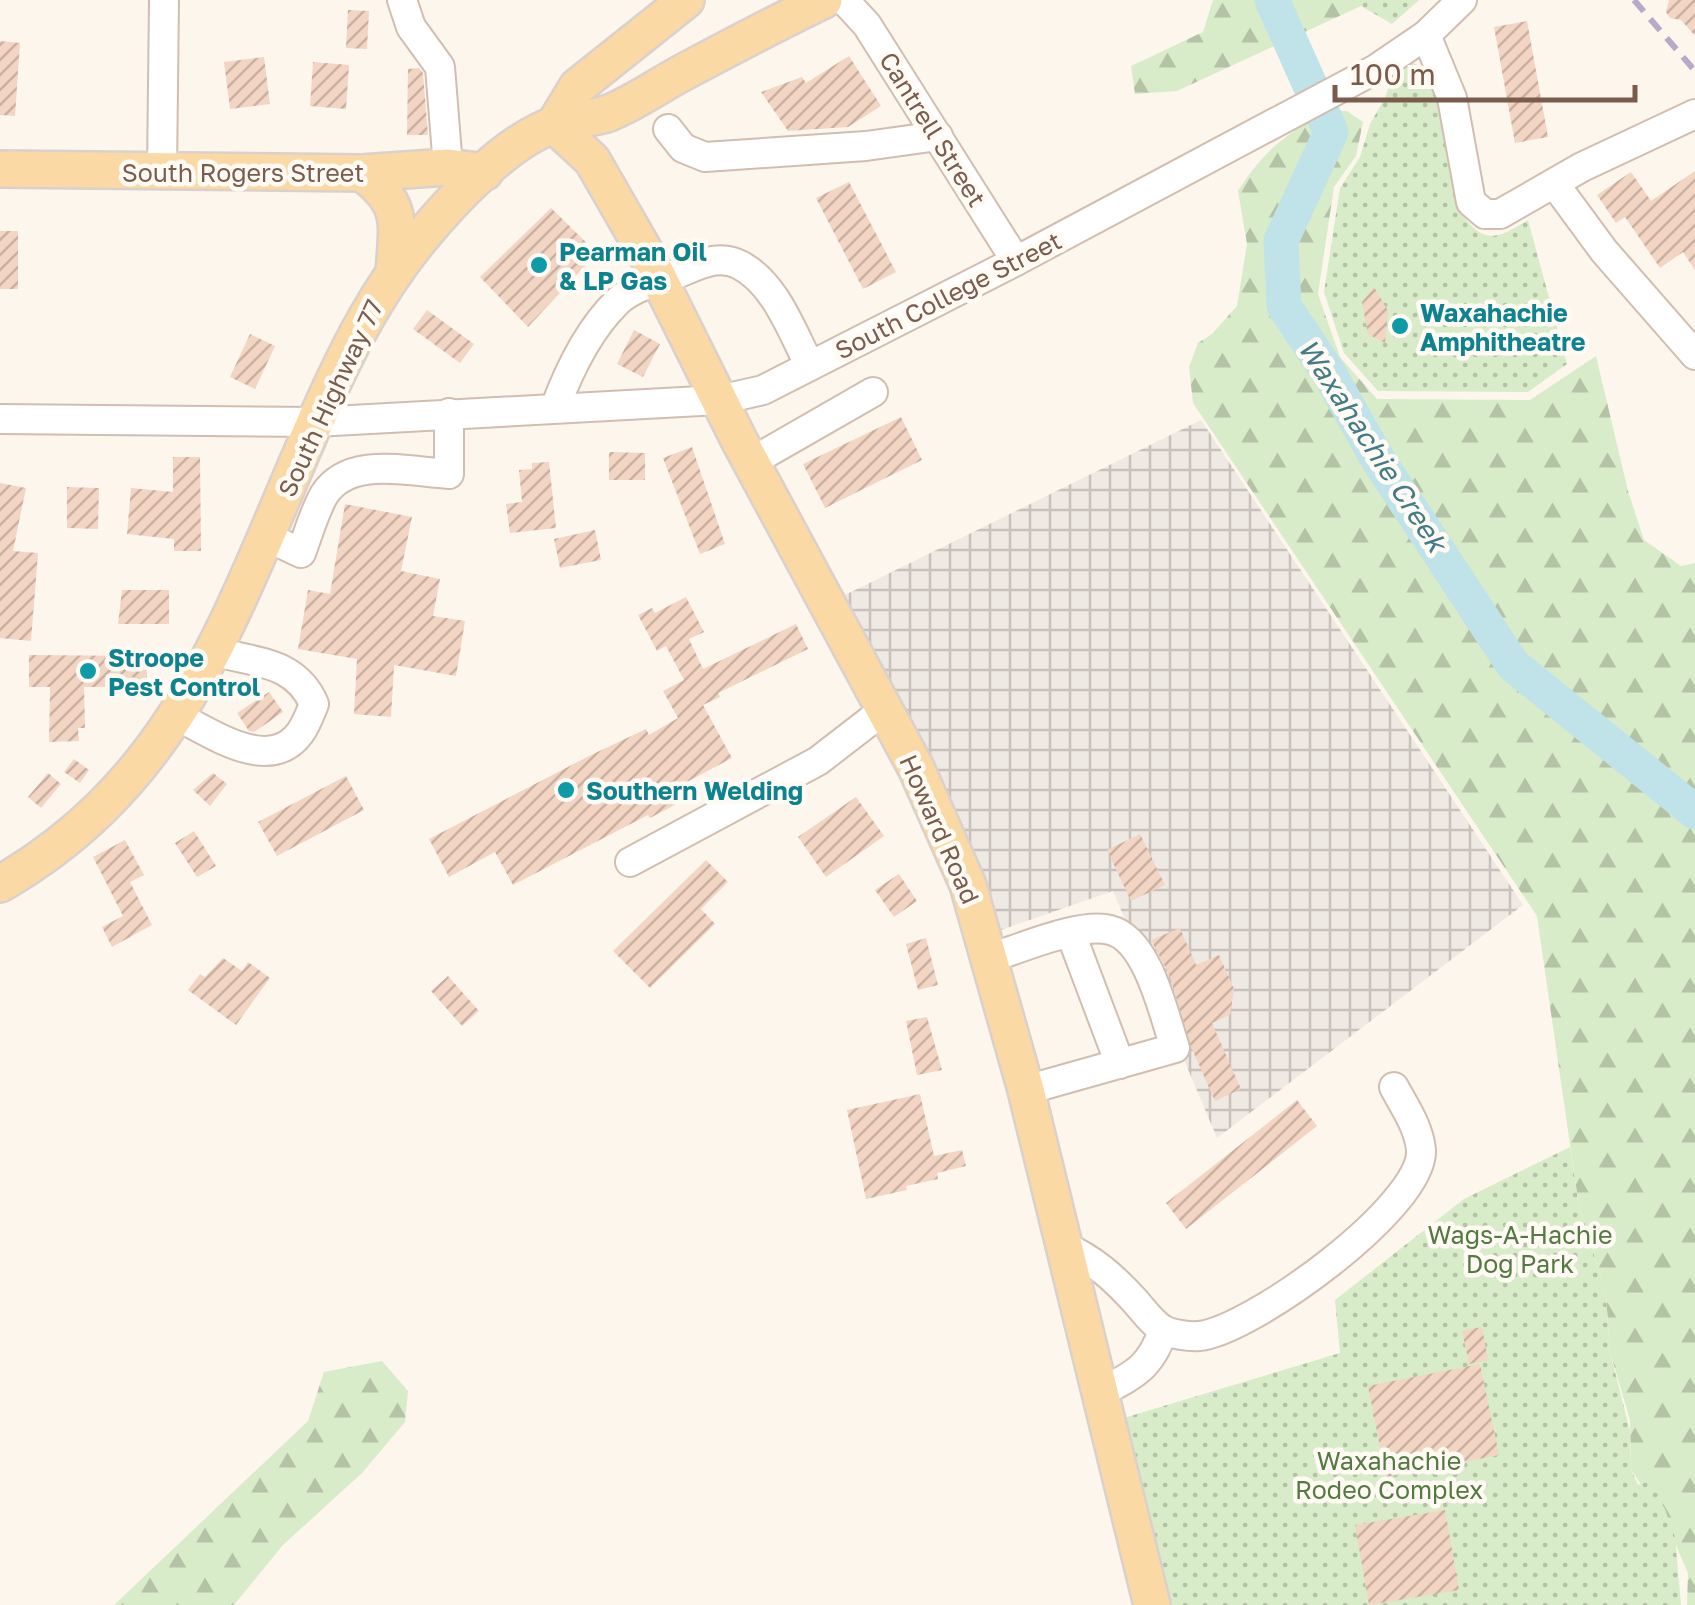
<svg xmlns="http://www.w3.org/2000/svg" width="1695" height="1605" viewBox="0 0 1695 1605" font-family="'Golos Text',sans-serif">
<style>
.industrial{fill:url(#industrial-grid)}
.forest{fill:url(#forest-firs)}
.park{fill:url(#park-dots)}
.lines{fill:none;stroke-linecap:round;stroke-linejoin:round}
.river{stroke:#bfe3e8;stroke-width:35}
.building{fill:url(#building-hatch)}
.minor-casing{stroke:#d1beb0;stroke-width:32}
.major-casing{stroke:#dad1cd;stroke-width:40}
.minor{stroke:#fff;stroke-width:28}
.major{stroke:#fbd9a5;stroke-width:35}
.rail{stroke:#b9a8c9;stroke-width:6;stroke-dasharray:15 10;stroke-linecap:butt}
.culture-dot{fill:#0f9aa8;stroke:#fffaf3;stroke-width:4}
.labels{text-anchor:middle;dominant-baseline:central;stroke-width:9;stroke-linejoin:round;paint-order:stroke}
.street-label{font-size:25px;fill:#7a5c4d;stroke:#fffaf3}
.culture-label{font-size:25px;font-weight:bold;fill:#0d838f;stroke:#fffaf3;text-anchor:start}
.park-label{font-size:25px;fill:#537a41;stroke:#fffaf3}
.water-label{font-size:28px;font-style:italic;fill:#437c86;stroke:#fffaf3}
</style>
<defs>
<pattern id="industrial-grid" width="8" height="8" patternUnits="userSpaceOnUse" patternTransform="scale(2.5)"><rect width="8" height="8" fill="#efe9e4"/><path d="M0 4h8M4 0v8" fill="none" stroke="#c7c0bb"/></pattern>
<pattern id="forest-firs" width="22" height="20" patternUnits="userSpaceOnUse" patternTransform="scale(2.5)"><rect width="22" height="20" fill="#d8ecc9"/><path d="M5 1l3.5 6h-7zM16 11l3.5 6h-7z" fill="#b4c2a5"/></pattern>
<pattern id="park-dots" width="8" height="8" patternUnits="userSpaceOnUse" patternTransform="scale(2.5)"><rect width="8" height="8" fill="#d8ecc9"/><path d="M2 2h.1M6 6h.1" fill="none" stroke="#b4c2a5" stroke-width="1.8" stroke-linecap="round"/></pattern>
<pattern id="building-hatch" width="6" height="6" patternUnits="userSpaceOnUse" patternTransform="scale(2.5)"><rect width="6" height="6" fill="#f3d5c3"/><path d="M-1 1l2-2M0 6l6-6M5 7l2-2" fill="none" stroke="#cab0a1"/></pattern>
</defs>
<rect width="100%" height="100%" fill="#fdf6ec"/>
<polygon class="industrial" points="1201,420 1523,905 1217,1138 1113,891 1001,930 987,883 843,596"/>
<g class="forest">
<polygon points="1213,0 1361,0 1361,6 1177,91 1135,94 1131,66 1203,32"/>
<path d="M1327,111H1347L1363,122L1356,156L1334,187L1318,294L1340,357L1377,399L1530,400L1596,356L1628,491L1644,540L1681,566L1695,563V1605H1687L1688,1573L1664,1518L1631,1470L1630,1420L1610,1352L1606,1296L1578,1200L1537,916L1193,403L1189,367L1198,343L1212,334L1237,306L1247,244L1238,191C1263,151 1286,134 1327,111Z"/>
<polygon points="382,1361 408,1391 405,1422 362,1473 283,1545 234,1605 114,1605 308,1421 324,1372"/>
</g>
<g class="park">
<polygon points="1361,0 1419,0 1392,24 1361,6"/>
<path d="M1411,62L1428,70L1439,97L1462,214C1484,246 1499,238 1528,220L1567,364L1528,392L1378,391L1344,353L1324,292L1340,188L1360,157L1370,124L1385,98L1395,69Z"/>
<polygon points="1570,1147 1578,1200 1606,1296 1610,1352 1630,1431 1631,1470 1638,1485 1654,1479 1675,1537 1681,1605 1150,1605 1107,1423 1340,1353 1335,1300 1464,1199"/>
</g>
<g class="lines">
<polyline class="river" points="1272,0 1331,132 1281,241 1284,306 1330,375 1377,458 1513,665 1695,812"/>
</g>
<g class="building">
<polygon points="1669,0 1695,0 1695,36 1681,20 1670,18 1666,12"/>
<polygon points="348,10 369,11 367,49 346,48"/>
<polygon points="1527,21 1548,137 1515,143 1494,27"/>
<polygon points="0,41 20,43 15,116 0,115"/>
<polygon points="849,56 881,106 848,127 788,131 761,92 802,77 806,83"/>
<polygon points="264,57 270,104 230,109 224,62"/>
<polygon points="313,62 349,65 346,109 310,106"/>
<polygon points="419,68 423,73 428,135 407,135 408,69"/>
<polygon points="1695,171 1695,270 1683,252 1660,268 1625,217 1616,223 1597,195 1631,172 1651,201"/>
<polygon points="849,182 896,272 863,289 816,198"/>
<polygon points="551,208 597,253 528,327 480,277"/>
<rect x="0" y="231" width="18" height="58"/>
<polygon points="1374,287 1388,311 1385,343 1368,334 1362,302"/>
<polygon points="427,310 474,344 460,363 413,329"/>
<polygon points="634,330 660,344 643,377 617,364"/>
<polygon points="250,334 275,346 255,389 230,377"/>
<polygon points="901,417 922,460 825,508 803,464"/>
<polygon points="692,447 725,544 700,554 663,458"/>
<polygon points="609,452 645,453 645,480 609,480"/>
<polygon points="173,457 200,457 201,551 174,551 174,539 127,534 131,488 173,492"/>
<polygon points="549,462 556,528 510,533 506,504 522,502 519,470 532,469 532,463"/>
<polygon points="0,483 26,488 13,551 38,553 31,641 0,638"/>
<polygon points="67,487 99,488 98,529 67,528"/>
<polygon points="345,504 412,517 401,571 440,579 433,616 465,621 456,676 394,665 391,717 354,714 357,659 298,649 308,590 330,594"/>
<polygon points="595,530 601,560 560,568 554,539"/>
<polygon points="122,590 169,590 169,624 118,624"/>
<polygon points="686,597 704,632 689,639 703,669 796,624 808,649 718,693 720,697 703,705 732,758 685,783 692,796 650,818 648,815 513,885 495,852 449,877 429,839 591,755 646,729 649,735 678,718 663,691 684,680 666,646 657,651 638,615 652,608 655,613"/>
<polygon points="29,655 147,656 147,687 84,687 85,728 78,728 79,741 49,742 50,687 29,687"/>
<polygon points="269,692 283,712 254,732 249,731 237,713"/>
<polygon points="74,759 89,770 80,783 64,772"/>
<polygon points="48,773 61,784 41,808 28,797"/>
<polygon points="213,773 227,784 210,806 193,790"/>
<polygon points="346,776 364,810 277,856 258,822"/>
<polygon points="856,797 884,836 826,877 798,837"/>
<polygon points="194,831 216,866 197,877 175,843"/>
<polygon points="1140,834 1165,885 1131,901 1107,850"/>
<polygon points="125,840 144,875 130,882 152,925 112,947 102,927 123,916 93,857"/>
<polygon points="706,860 728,882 701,909 715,924 650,988 613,951"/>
<polygon points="899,874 917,901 894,917 875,890"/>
<polygon points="1180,928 1196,965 1219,955 1234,989 1230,1015 1212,1023 1241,1089 1215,1101 1192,1049 1169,974 1151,940"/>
<polygon points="926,938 938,985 918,990 906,944"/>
<polygon points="223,958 242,971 248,962 270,978 236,1025 188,990 200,974 205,977"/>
<polygon points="448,976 479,1011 462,1026 431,991"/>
<polygon points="927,1017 942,1070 917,1075 906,1021"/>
<polygon points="920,1094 934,1156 962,1150 966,1166 937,1173 938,1179 906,1186 907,1190 866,1199 847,1110"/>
<polygon points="1297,1100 1317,1126 1186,1229 1166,1203"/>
<polygon points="1482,1327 1488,1360 1469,1364 1462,1331"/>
<polygon points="1480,1364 1499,1455 1386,1477 1368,1386"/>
<polygon points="1445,1510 1459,1590 1369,1605 1355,1525"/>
</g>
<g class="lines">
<defs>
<g id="minor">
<polyline points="402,0 411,27 440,67 448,167"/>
<polyline points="844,0 867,25 1016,261"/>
<polyline points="1426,35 1452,98 1471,202 1485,214 1500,214 1582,167 1695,114"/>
<polyline points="668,129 683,148 705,157 866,146 938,136"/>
<polyline points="162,171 164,0"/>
<polyline points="1554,183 1604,251 1695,355"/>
<path d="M555,408C569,370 588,330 618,301C633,287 662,279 681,272C701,264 720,254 740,265C776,284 792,332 810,366"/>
<polyline points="0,419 315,422 719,400 763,390 1016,261 1376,69 1426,35 1462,0"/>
<polyline points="751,462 873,392"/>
<path d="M265,536L301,553C308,535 314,512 324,495C349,455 410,472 449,474V413"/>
<path d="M177,716C210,732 269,775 300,733C306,725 310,714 314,704C295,660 254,663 213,651"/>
<polyline points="630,862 818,761 884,710"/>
<polyline points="1071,934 1120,1064"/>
<path d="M990,958C1019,949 1081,922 1110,930C1148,939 1164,1015 1175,1048L1026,1090"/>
<path d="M1063,1246C1093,1259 1113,1277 1135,1301C1143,1310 1152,1323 1162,1329C1169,1334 1190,1337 1199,1336C1251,1331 1424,1206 1421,1150C1419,1127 1404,1106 1394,1087"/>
<path d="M1100,1393C1134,1375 1150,1368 1163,1331"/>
</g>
<g id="major">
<polyline points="554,125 592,160 649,259 739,440 916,768 968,885 1026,1090 1152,1605"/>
<polyline points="554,125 577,87 686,0"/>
<polyline points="0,169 362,173 448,167 485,172"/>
<path d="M362,173C405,205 397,224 394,273"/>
<path d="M0,884C179,781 230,616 308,438C339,367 370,300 419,240C451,201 508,139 557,124C574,119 593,119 609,113C634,103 658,86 682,73C729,48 776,23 824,0"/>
</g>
</defs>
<use href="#minor" class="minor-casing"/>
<use href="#major" class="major-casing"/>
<use href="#minor" class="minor"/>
<use href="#major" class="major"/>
<polyline class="rail" points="1634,0 1695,71"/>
</g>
<g class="culture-dot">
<circle cx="539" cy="265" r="10"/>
<circle cx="1400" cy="326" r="10"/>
<circle cx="88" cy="671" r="10"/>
<circle cx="566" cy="790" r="10"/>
</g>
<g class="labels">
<g class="street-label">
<text transform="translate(933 129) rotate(58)">Cantrell Street</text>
<text x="243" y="172">South Rogers Street</text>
<text transform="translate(948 295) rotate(-27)">South College Street</text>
<text transform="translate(330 398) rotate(-65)">South Highway 77</text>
<text transform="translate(940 829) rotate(66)">Howard Road</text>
</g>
<g class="culture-label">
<text x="559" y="251">Pearman Oil<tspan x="559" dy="29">&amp; LP Gas</tspan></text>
<text x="1420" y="312">Waxahachie<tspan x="1420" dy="29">Amphitheatre</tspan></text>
<text x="108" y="657">Stroope<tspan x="108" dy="29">Pest Control</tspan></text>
<text x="586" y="790">Southern Welding</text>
</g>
<g class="park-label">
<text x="1520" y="1234">Wags-A-Hachie<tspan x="1520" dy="29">Dog Park</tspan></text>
<text x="1389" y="1460">Waxahachie<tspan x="1389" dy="29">Rodeo Complex</tspan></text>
</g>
<g class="water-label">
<text transform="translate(1373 445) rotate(57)">Waxahachie Creek</text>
</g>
</g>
<path d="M1335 85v15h300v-15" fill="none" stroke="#7a5c4d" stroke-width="5"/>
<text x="1350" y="85" font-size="30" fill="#7a5c4d" stroke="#fffaf3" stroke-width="8" paint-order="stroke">100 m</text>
</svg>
